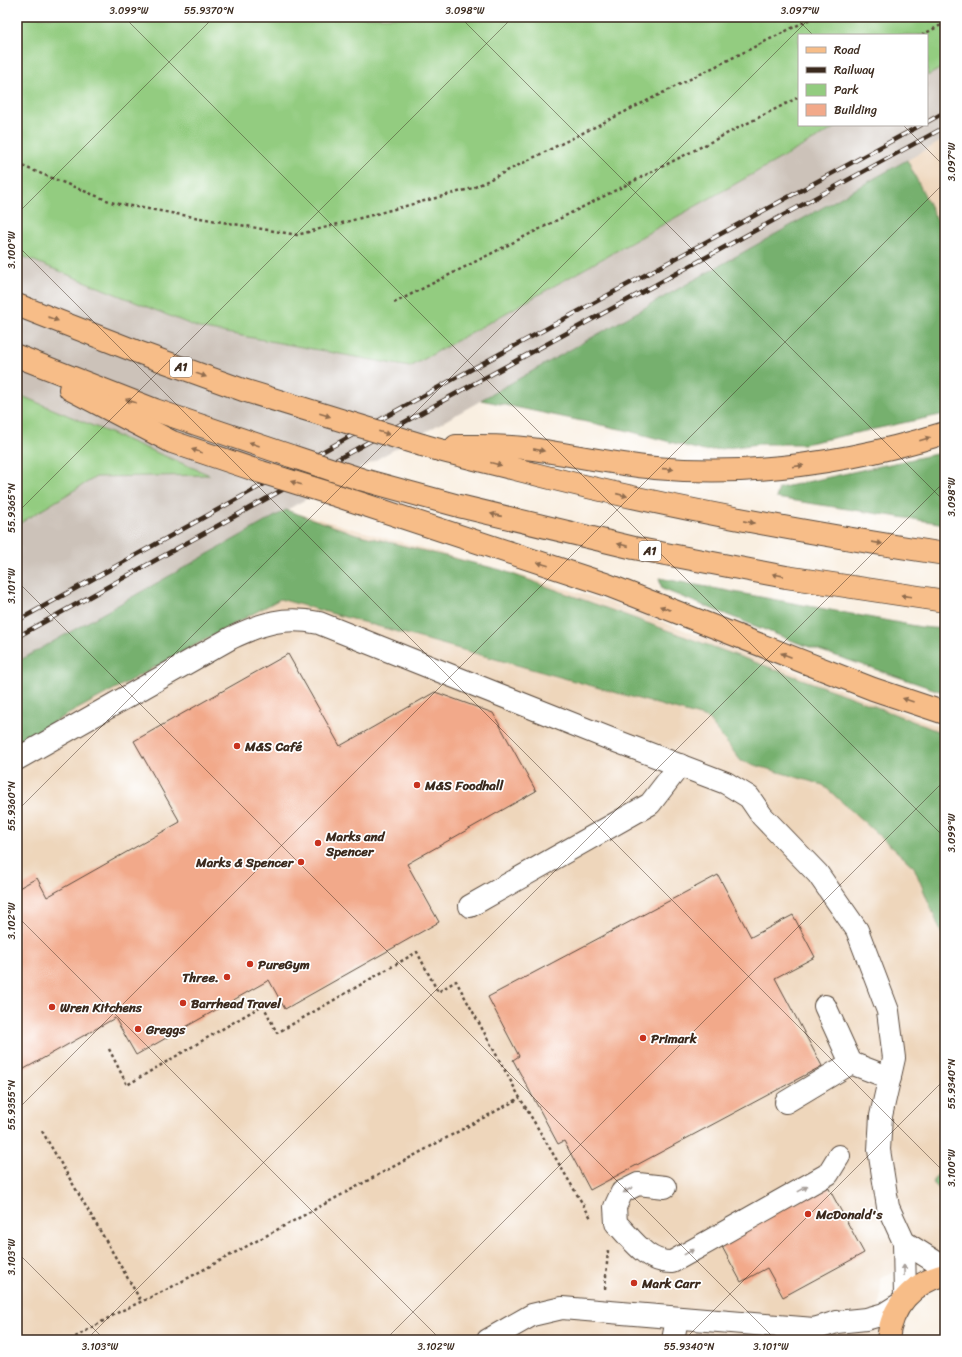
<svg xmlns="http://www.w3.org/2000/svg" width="962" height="1357" viewBox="0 0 962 1357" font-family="Sriracha,sans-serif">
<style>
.built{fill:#eed6bb}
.industrial{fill:#ccc2b9;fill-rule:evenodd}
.green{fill:#93cc80;stroke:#677b4f}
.forest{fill:#76b06e;stroke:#586d46}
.building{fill:#f2a98a}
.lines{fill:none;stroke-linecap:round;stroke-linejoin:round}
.minor-casing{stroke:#58483b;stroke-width:24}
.major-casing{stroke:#58483b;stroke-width:24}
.path{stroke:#58483b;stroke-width:2.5;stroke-dasharray:3 3;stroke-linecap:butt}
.minor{stroke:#fff;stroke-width:22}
.major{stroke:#f7bd88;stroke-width:22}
.rail-casing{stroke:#3b2a1e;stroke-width:4.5}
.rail{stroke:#fff;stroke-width:3;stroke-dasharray:9;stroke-linecap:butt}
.major-bridge-casing{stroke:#58483b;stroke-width:24;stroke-linecap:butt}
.major-bridge{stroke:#f7bd88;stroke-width:22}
.oneway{fill:#906c4e}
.oneway2{fill:#a79f9a}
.ticks{fill:none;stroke:#3b2a1e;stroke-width:1;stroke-opacity:0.45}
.poi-dot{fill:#c8321e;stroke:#fff;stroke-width:1.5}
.labels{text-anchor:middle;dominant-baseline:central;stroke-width:3.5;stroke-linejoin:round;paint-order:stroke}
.shield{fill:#fff;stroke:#766a62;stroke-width:1}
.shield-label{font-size:12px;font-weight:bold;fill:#3b2a1e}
.poi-label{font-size:13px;font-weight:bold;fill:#3b2a1e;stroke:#fff;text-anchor:start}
.neatline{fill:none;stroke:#3b2a1e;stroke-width:1.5}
.ticks-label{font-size:10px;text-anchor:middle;fill:#3b2a1e}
</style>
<rect width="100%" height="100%" fill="#fff"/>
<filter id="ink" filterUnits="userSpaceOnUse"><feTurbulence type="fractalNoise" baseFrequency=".025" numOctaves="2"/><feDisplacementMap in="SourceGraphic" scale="8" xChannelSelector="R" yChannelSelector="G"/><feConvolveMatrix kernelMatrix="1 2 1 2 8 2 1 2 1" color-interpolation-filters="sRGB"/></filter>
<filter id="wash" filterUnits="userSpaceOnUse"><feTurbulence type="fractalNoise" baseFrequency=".012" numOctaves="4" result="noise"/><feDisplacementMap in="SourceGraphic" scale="16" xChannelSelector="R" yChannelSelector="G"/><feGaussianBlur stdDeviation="0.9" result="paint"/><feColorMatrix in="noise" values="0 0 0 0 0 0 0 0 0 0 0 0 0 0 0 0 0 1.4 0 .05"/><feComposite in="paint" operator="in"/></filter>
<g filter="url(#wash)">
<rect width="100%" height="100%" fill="#f9efe1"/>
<g class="built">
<polygon points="945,139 945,236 907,160"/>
<polygon points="286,510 512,573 616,604 945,729 945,1252 881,1277 879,1340 17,1340 17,662"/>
</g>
<path class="industrial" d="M17,17H945V139L17,662ZM799,35H927V125H799Z"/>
<g class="green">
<polygon points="17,17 945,17 945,66 927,76 927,35 799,35 799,125 840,125 410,367 199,328 17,254"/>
<polygon points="17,394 210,475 96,477 17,525"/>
</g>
<g class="forest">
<polygon points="907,160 945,236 945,414 804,444 758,444 704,451 625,430 481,400"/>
<polygon points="945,452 945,524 776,498 779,488"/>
<polygon points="286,510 356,534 501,570 851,697 945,734 945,942 914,867 823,785 741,761 707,718 280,599 17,742 17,662"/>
<polygon points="659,578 921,627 945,629 945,693 798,643 662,589"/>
<polygon points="945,1165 945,1195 932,1182"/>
</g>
<g id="blocks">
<g class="building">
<polygon points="288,654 340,746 435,692 493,713 536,791 407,864 439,922 285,1009 269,980 136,1055 115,1018 17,1073 17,889 37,878 47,897 180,822 134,741"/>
<polygon points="718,875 751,937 793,915 815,957 775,978 822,1066 590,1190 564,1141 558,1144 513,1060 519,1056 488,997"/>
<polygon points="827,1185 864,1253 783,1297 767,1268 741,1282 720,1243"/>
</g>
</g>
</g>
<g filter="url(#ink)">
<use href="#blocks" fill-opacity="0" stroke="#58483b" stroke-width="1"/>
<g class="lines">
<defs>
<g id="minor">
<path d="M17,759L231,638C263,623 284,616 319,623L608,738L726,783L749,797L762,816L818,874L857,930L888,1011L894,1058L881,1116L879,1150L888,1207L904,1242L945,1268"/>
<polyline points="470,906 650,804 680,765"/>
<polyline points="825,1006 851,1063"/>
<polyline points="786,1102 851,1063 890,1078"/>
<path d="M665,1187L638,1184L622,1192L615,1207L616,1223C632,1239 647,1263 672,1262L828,1174L839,1156"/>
<polyline points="904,1242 905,1298"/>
<polyline points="488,1340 532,1315 562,1308 814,1329 837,1322 866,1319 884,1314 900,1304"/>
<polyline points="673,1340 677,1319"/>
</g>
<g id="major">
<polyline points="17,305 135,351 243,390 347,422"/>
<polyline points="17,356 155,410 291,456"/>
<polyline points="70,389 172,442 261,472"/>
<path d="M422,445C452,454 484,461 515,469C657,506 800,532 945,554"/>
<path d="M456,446C481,446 507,445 532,449C573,455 613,464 655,468C753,477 851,462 945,433"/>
<polyline points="360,479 459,506 634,548 786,577 945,601"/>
<polyline points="332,494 605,584 873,689 945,713"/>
<path d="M888,1340C891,1307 913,1282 945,1275"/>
</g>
</defs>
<use href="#minor" class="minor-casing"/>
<use href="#major" class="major-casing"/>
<g class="path">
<polyline points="922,35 945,23"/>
<polyline points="17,164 114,203 297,235 473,188 814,17"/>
<polyline points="394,303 799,97"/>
<polyline points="109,1049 127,1085 263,1005 277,1033 417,952 438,992 456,981 520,1098 591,1218"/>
<polyline points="42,1131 141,1301"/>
<polyline points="605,1289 608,1250"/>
<polyline points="70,1340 119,1312 166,1290 520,1098"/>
</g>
<use href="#minor" class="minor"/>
<use href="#major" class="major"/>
<defs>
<g id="rail">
<polyline points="927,122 945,112"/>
<polyline points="17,621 450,381 921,125"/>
<polyline points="17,637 457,393 945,127"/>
</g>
</defs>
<use href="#rail" class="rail-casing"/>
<use href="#rail" class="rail"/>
<defs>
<g id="major-bridge">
<polyline points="347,422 422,445"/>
<polyline points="291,456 360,479"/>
<polyline points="261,472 332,494"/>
</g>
</defs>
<use href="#major-bridge" class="major-bridge-casing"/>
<use href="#major-bridge" class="major-bridge"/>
</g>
<defs><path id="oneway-solid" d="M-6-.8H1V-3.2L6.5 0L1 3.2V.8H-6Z"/></defs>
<g class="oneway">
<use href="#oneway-solid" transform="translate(53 319) rotate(21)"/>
<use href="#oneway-solid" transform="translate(201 375) rotate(20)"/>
<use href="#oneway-solid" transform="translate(131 401) rotate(-160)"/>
<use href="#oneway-solid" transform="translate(325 415) rotate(17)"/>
<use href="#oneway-solid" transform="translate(384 433) rotate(17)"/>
<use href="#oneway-solid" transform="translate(925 439) rotate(-17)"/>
<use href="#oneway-solid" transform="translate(254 444) rotate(-161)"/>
<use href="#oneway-solid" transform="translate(539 450) rotate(11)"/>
<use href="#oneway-solid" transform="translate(197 451) rotate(-161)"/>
<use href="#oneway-solid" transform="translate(496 464) rotate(15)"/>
<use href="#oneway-solid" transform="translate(798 466) rotate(-7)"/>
<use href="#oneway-solid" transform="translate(668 469) rotate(4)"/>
<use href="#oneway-solid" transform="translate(296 483) rotate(-163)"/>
<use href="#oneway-solid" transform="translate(622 495) rotate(13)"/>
<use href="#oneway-solid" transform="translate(496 515) rotate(-167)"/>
<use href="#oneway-solid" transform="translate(749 522) rotate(11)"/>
<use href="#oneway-solid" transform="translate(877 543) rotate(9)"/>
<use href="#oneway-solid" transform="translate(623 545) rotate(-167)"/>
<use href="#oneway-solid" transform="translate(543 564) rotate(-162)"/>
<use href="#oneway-solid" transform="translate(778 575) rotate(-169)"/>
<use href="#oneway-solid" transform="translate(906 596) rotate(-173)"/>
<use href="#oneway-solid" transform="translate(665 608) rotate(-159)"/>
<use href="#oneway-solid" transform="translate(786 655) rotate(-159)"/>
<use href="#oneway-solid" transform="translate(908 700) rotate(-161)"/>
</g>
<g class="oneway2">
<use href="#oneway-solid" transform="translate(803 1189) rotate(-29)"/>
<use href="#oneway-solid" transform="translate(628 1190) rotate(150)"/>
<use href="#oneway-solid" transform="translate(689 1252) rotate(-29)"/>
<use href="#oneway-solid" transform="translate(904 1270) rotate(-91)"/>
</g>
</g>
<path class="ticks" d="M124,17L945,838M460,17L945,502M795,17L813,35M903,125L945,167M17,214L214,17M17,245L945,1173M17,513L513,17M17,581L776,1340M17,811L811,17M17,916L441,1340M17,1110L945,182M17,1252L105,1340M86,1340L945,481M385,1340L945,780M684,1340L945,1079"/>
<g class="poi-dot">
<circle cx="237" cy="746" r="4"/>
<circle cx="417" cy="785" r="4"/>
<circle cx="318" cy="843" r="4"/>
<circle cx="301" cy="862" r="4"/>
<circle cx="250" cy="964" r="4"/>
<circle cx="227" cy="977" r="4"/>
<circle cx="183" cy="1003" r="4"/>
<circle cx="52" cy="1007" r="4"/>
<circle cx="138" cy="1029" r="4"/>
<circle cx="643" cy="1038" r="4"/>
<circle cx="808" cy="1214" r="4"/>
<circle cx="634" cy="1283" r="4"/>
</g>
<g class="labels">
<g class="shield">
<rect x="170" y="357" width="22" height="20" rx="3"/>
<rect x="639" y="541" width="22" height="20" rx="3"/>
</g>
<g class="shield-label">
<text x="181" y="367">A1</text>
<text x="650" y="551">A1</text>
</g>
<g class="poi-label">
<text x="245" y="746">M&amp;S Café</text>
<text x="425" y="785">M&amp;S Foodhall</text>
<text x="326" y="836">Marks and<tspan x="326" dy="15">Spencer</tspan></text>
<text x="293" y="862" text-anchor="end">Marks &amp; Spencer</text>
<text x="258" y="964">PureGym</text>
<text x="219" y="977" text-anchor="end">Three.</text>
<text x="191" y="1003">Barrhead Travel</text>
<text x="60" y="1007">Wren Kitchens</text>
<text x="146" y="1029">Greggs</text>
<text x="651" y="1038">Primark</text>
<text x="816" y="1214">McDonald's</text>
<text x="642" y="1283">Mark Carr</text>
</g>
</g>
<rect width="962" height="1357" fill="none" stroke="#fff" stroke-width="44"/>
<rect x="798" y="34" width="130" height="92" fill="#ffffff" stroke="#b1aaa5"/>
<rect x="806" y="47" width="20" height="6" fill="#f7bd88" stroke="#b1aaa5"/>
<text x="834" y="54" font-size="12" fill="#3b2a1e">Road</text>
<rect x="806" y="67" width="20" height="6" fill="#3b2a1e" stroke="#b1aaa5"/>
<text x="834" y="74" font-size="12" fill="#3b2a1e">Railway</text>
<rect x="806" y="84" width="20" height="12" fill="#93cc80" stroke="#b1aaa5"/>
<text x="834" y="94" font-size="12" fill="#3b2a1e">Park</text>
<rect x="806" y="104" width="20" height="12" fill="#f2a98a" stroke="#b1aaa5"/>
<text x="834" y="114" font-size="12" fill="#3b2a1e">Building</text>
<rect x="22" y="22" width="918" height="1313" class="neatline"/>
<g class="ticks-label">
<text x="129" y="14">3.099°W</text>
<text x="209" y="14">55.9370°N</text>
<text x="465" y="14">3.098°W</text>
<text x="800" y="14">3.097°W</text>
<text transform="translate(951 162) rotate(-90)" y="4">3.097°W</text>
<text transform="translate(11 250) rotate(-90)" y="4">3.100°W</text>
<text transform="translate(951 497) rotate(-90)" y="4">3.098°W</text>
<text transform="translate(11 508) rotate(-90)" y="4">55.9365°N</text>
<text transform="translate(11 586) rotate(-90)" y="4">3.101°W</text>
<text transform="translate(11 806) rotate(-90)" y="4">55.9360°N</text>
<text transform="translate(951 833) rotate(-90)" y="4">3.099°W</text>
<text transform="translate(11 921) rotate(-90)" y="4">3.102°W</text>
<text transform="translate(951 1084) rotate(-90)" y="4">55.9340°N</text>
<text transform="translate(11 1105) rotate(-90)" y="4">55.9355°N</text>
<text transform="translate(951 1168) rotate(-90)" y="4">3.100°W</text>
<text transform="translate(11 1257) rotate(-90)" y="4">3.103°W</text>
<text x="100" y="1350">3.103°W</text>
<text x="436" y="1350">3.102°W</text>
<text x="689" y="1350">55.9340°N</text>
<text x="771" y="1350">3.101°W</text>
</g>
</svg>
